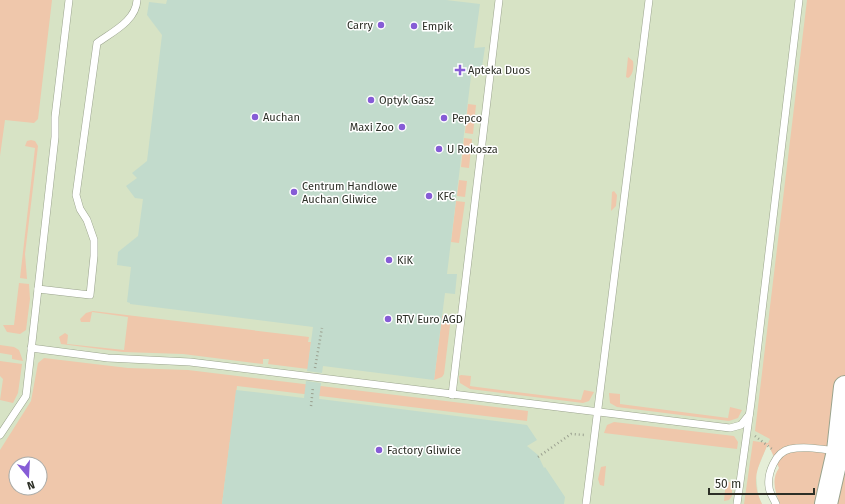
<svg xmlns="http://www.w3.org/2000/svg" width="845" height="504" viewBox="0 0 845 504" font-family="'Fira Sans',sans-serif">
<style>
.built{fill:#d7e3c5;fill-rule:evenodd}
.green{fill:#efc7ab;fill-rule:evenodd}
.building{fill:#c2dbcc}
.lines{fill:none;stroke-linecap:round;stroke-linejoin:round}
.service-casing{stroke:#9aa38d;stroke-width:8}
.primary-casing{stroke:#9aa38d;stroke-width:24}
.path{stroke:#9ba190;stroke-width:2.5;stroke-dasharray:1 3;stroke-linecap:butt}
.service{stroke:#fff;stroke-width:7}
.primary{stroke:#fff;stroke-width:22}
.poi-dot{fill:#865cd6;stroke:#fff;stroke-width:1.5}
.labels{text-anchor:middle;dominant-baseline:central;stroke-width:3;stroke-linejoin:round;paint-order:stroke}
.poi-label{font-size:11px;fill:#2c2f26;stroke:#fff;text-anchor:start}
</style>
<rect width="100%" height="100%" fill="#e5eed7"/>
<path class="built" d="M12,0H845L794,418L768,443L756,473L758,495L762,504H0V85ZM16,464H40V488H16Z"/>
<g class="green">
<polygon points="0,0 52,0 38,119 34,123 5,120 0,156"/>
<path d="M807,0H845V504H780C775,492 771,479 779,468L768,444C758,467 750,479 762,504H744L753,441L768,443L770,439L755,431Z"/>
<path d="M628,57L633,61C634,67 633,75 628,78L626,77Z"/>
<polygon points="468,104 476,105 473,134 465,133"/>
<polygon points="464,138 472,139 469,168 461,167"/>
<polygon points="31,140 35,141 38,146 25,254 27,279 20,278 35,148 25,146 27,141"/>
<polygon points="459,180 467,181 465,197 457,196"/>
<polygon points="614,191 617,195 616,206 611,211 612,192"/>
<polygon points="456,201 465,202 459,243 451,242"/>
<polygon points="19,283 29,284 30,299 26,330 20,334 7,332 3,325 14,325"/>
<polygon points="93,311 309,337 308,342 311,342 308,369 268,364 269,359 263,359 263,364 183,354 123,352 61,344 59,337 65,333 68,335 67,344 124,350 128,317 92,312 90,322 81,322 80,319 86,313"/>
<polygon points="442,316 451,317 444,374 442,377 434,380"/>
<polygon points="0,345 14,347 19,350 23,361 12,359 12,355 0,353"/>
<path d="M44,358L128,368L188,370L528,411L527,421L237,386L222,504H0V450L31,401L38,363ZM16,464H40V488H16Z"/>
<polygon points="0,361 22,364 18,393 13,403 0,400 3,379 0,376"/>
<polygon points="461,375 471,376 470,386 477,387 581,400 584,390 594,392 589,401 583,403 470,389 460,383 459,376"/>
<polygon points="609,393 620,394 620,404 728,418 730,407 742,410 738,418 729,421 617,407 610,403"/>
<polygon points="614,422 734,436 738,442 737,449 604,433 607,425"/>
<polygon points="606,466 604,486 600,485 598,479 601,467"/>
<polygon points="726,481 732,483 732,496 729,500 724,501"/>
</g>
<g class="building">
<polygon points="167,0 446,0 480,4 474,48 485,47 482,67 472,68 447,274 457,274 455,294 445,293 434,380 323,366 322,373 307,371 313,327 130,304 130,303 127,302 131,267 117,265 118,252 138,236 143,199 135,198 126,186 137,178 132,173 147,161 162,35 147,15 149,2 166,4"/>
<polygon points="306,381 321,383 319,399 320,399 527,425 537,440 527,446 538,455 544,468 545,467 565,497 564,504 222,504 236,390 304,398"/>
</g>
<g class="lines">
<defs>
<g id="service">
<path d="M38,289L90,295L94,256V240L87,220L80,209L76,195L97,43C112,32 136,21 137,0"/>
<polyline points="31,348 108,358 190,362 730,428 741,425 749,415"/>
<polyline points="452,395 499,0"/>
<polyline points="0,435 26,396 55,137 55,117 69,0"/>
<polyline points="586,504 649,0"/>
<polyline points="737,504 751,403 799,0"/>
<path d="M776,504C774,499 769,492 769,487C767,474 775,452 790,449C805,446 820,449 836,451"/>
</g>
<polyline id="primary" points="826,504 838,451 845,387"/>
</defs>
<use href="#service" class="service-casing"/>
<use href="#primary" class="primary-casing"/>
<g class="path">
<polyline points="315,368 322,328"/>
<polyline points="311,406 313,387"/>
<polyline points="755,436 772,449"/>
<polyline points="538,457 571,434 585,435"/>
</g>
<use href="#service" class="service"/>
<use href="#primary" class="primary"/>
</g>
<g class="poi-dot">
<circle cx="381" cy="25" r="4"/>
<circle cx="414" cy="26" r="4"/>
<path d="M458 64h4v4h4v4h-4v4h-4v-4h-4v-4h4z"/>
<circle cx="371" cy="100" r="4"/>
<circle cx="255" cy="117" r="4"/>
<circle cx="444" cy="118" r="4"/>
<circle cx="402" cy="127" r="4"/>
<circle cx="439" cy="149" r="4"/>
<circle cx="294" cy="192" r="4"/>
<circle cx="429" cy="196" r="4"/>
<circle cx="389" cy="260" r="4"/>
<circle cx="388" cy="319" r="4"/>
<circle cx="379" cy="450" r="4"/>
</g>
<g class="labels">
<g class="poi-label">
<text x="373" y="25" text-anchor="end">Carry</text>
<text x="422" y="26">Empik</text>
<text x="468" y="70">Apteka Duos</text>
<text x="379" y="100">Optyk Gasz</text>
<text x="263" y="117">Auchan</text>
<text x="452" y="118">Pepco</text>
<text x="394" y="127" text-anchor="end">Maxi Zoo</text>
<text x="447" y="149">U Rokosza</text>
<text x="302" y="186">Centrum Handlowe<tspan x="302" dy="13">Auchan Gliwice</tspan></text>
<text x="437" y="196">KFC</text>
<text x="397" y="260">KiK</text>
<text x="396" y="319">RTV Euro AGD</text>
<text x="387" y="450">Factory Gliwice</text>
</g>
</g>
<g transform="translate(28 476) rotate(162)"><circle r="19" fill="#ffffff" stroke="#abaca8"/>
<path d="M0-3L7 15L0 10L-7 15Z" fill="#865cd6"/>
<text y="-6" font-size="11" font-weight="bold" text-anchor="middle" fill="#2c2f26">N</text>
</g>
<path d="M709 488v6h105v-6" fill="none" stroke="#2c2f26" stroke-width="2"/>
<text x="715" y="488" font-size="12" fill="#2c2f26" stroke="#ffffff" stroke-width="3" paint-order="stroke">50 m</text>
</svg>
